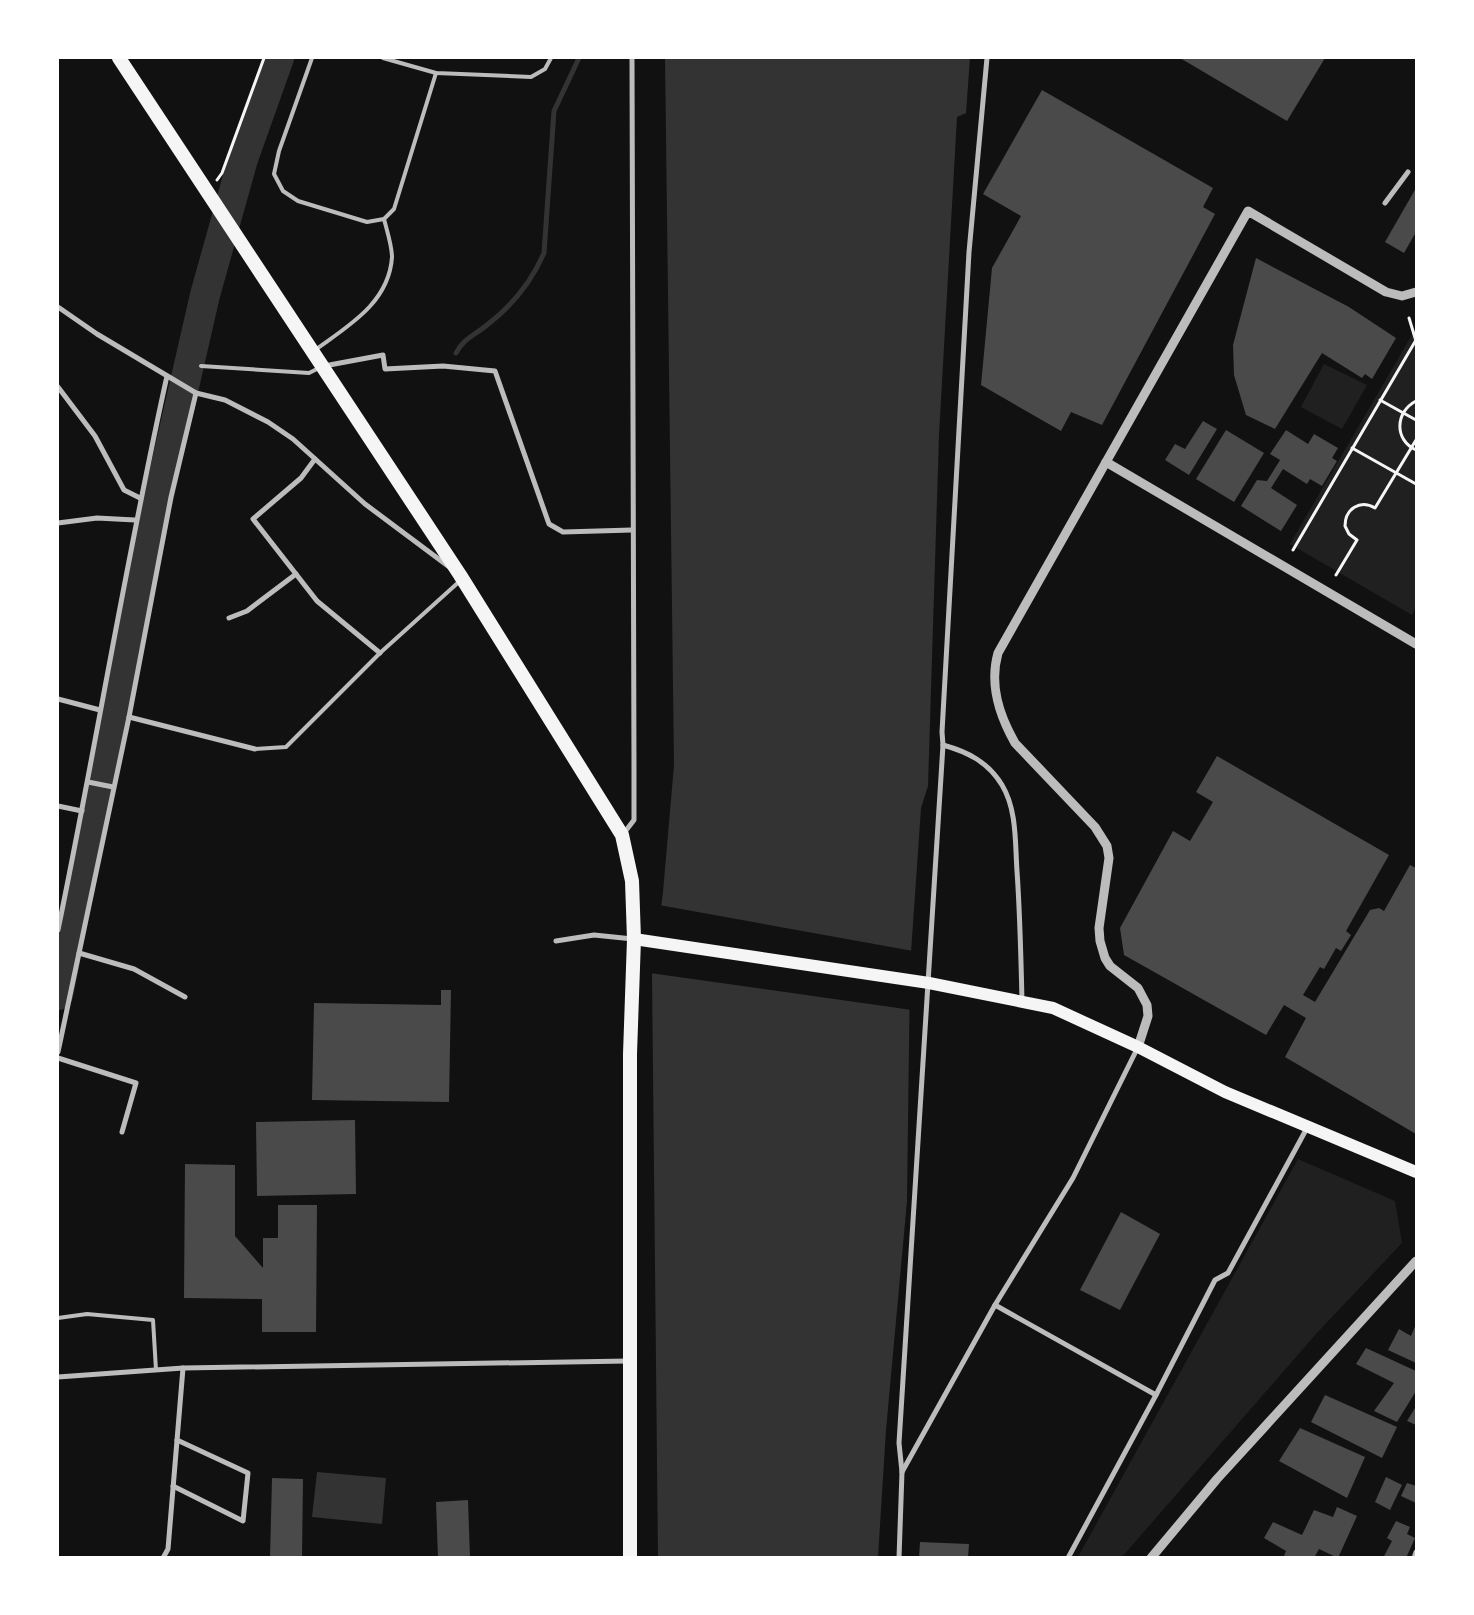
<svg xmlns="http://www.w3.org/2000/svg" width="1474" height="1615" viewBox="0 0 1474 1615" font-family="'Playfair Display',serif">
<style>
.green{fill:#202020}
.water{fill:#333}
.pier{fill:#111}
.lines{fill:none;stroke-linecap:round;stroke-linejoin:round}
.stream{stroke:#333;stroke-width:5}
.river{stroke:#333;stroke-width:30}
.building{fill:#4a4a4a}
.path{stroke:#f5f5f5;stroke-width:3}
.service{stroke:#bcbcbc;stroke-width:4}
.minor{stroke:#bcbcbc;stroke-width:5}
.tertiary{stroke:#bcbcbc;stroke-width:9}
.primary{stroke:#f5f5f5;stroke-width:12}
.trunk{stroke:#f5f5f5;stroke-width:14}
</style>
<rect width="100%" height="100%" fill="#111"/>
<g class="green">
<polygon points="1416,328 1416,607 1412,615 1290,544"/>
<polygon points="1324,364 1367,385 1342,429 1301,407"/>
<polygon points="1298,1159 1395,1201 1402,1243 1316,1334 1122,1557 1078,1557"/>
</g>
<g class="water">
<polygon points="665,58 970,58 966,113 957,117 939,435 928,786 921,808 910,967 907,1201 886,1430 878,1557 658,1558 652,975 663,892 674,765"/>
<polygon points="317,1472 386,1478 382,1524 312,1517"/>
</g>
<polygon class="pier" points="659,905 913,951 912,1010 650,973"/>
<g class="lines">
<path class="stream" d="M456,353C463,339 475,335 487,325C513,305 531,283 544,253L554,111L579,58"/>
<polyline class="river" points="58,995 156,509 205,295 243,159 279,58"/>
</g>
<g class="building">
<polygon points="1180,58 1325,58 1287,121"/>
<polygon points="1042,90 1213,188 1203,207 1215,214 1102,425 1071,412 1061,431 981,385 992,268 1021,216 983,194"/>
<polygon points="1416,188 1416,232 1404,253 1385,242"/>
<polygon points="1256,258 1349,307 1396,338 1372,379 1365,374 1362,378 1322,353 1275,429 1246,415 1234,375 1233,345"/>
<polygon points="1203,421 1217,429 1189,475 1165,460 1175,444 1185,449"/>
<polygon points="1226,430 1264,453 1234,502 1196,479"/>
<polygon points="1286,430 1308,444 1314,434 1338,448 1332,458 1337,461 1322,486 1310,479 1307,484 1283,469 1271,488 1297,505 1281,531 1241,506 1257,480 1267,481 1280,460 1270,454"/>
<polygon points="1217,756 1389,855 1346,931 1351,935 1341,951 1336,948 1324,969 1320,967 1303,995 1315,1002 1370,910 1379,908 1384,911 1410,865 1416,868 1416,1134 1285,1057 1306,1018 1284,1005 1266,1035 1124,955 1120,928 1173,831 1190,841 1213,802 1196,792"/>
<polygon points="441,990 451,990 449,1102 312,1100 314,1003 441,1005"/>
<polygon points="355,1120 356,1194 257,1196 256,1122"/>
<polygon points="185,1164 235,1165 235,1236 263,1268 263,1238 278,1238 278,1205 317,1205 316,1332 262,1332 262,1299 184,1298"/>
<polygon points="1121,1212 1160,1234 1120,1310 1080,1290"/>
<polygon points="1416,1324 1416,1363 1388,1350 1399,1329 1411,1336"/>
<polygon points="1366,1348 1416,1371 1416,1391 1397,1422 1374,1411 1394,1383 1356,1364"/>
<polygon points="1325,1395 1397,1427 1382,1458 1311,1422"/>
<polygon points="1415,1408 1416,1408 1416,1425 1407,1421"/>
<polygon points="1300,1428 1365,1457 1347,1498 1279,1461"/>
<polygon points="1386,1477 1402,1485 1390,1510 1375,1502"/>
<polygon points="272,1478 303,1479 302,1558 270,1558"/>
<polygon points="1407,1483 1416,1486 1416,1503 1401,1496"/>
<polygon points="468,1500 470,1558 438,1558 436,1502"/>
<polygon points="1337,1507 1357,1516 1338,1558 1319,1549 1314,1558 1283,1558 1286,1551 1264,1538 1273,1522 1302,1535 1314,1510 1333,1517"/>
<polygon points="1396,1521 1410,1527 1407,1534 1415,1538 1406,1558 1383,1558 1392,1541 1387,1538"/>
<polygon points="920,1542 969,1544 968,1558 919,1558"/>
</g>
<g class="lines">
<g class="path">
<polyline points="217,180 222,173 264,58"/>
<polyline points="1409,318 1416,341"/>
<polyline points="1380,400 1416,420"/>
<path d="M1416,401C1395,412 1394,440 1416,450"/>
<polyline points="1352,448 1416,484"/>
<polyline points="1293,550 1416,340"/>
<path d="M1336,575L1357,540L1349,534L1345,526C1345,509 1360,499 1375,508L1416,440"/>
</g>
<g class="service">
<polyline points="312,58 279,151 274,174 283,191 298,201 367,222 384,219 394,209 436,73"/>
<polyline points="383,58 436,73 531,77 545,69 551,58"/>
<path d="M315,350C348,326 389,303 392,257C392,246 387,231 384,219"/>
<polyline points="201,366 309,373 319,368"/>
<polyline points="255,749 286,747 380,653 461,580"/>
<polyline points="58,1318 87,1314 153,1320 156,1370"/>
</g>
<g class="minor">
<polyline points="1385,203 1408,172"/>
<polyline points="58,307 97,334 196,393 225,400 268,422 293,439 365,504 448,566"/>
<polyline points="324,366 383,355 385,369 443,366 495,371 549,524 563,532 632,530"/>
<polyline points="58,387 95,436 124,490 140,498"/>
<polyline points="315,459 301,478 253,519 317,601 380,653"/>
<polyline points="58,523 97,518 135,520"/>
<polyline points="229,618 247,611 296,574"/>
<polyline points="58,699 100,710"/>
<polyline points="129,717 255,749"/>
<path d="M943,745C968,752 988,762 1002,785C1017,810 1015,842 1017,871C1020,914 1021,958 1022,1001"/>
<polyline points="88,782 113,787"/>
<polyline points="58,806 82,811"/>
<polyline points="624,833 634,820 634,768 632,58"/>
<path d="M58,930C96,746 126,560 167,376"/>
<polyline points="556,941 594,935 633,939"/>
<polyline points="79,953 134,969 185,997"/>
<polyline points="58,1052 129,717 171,497 196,393"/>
<polyline points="58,1058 136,1083 122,1132"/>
<polyline points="995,1305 1156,1395"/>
<polyline points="58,1377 183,1368 628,1361"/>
<polyline points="902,1472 995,1305 1073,1178 1138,1047"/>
<polyline points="173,1486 243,1521 248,1473 177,1440"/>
<polyline points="163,1558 168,1549 183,1368"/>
<polyline points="899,1558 902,1472 899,1443 943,745 942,732 969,252 987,58"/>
<polyline points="1068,1558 1156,1395 1215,1280 1228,1273 1307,1128"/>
<polyline points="1414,1558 1416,1552"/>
</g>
<g class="tertiary">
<polyline points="1106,462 1416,644"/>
<path d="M1138,1047L1148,1016L1147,1005L1138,988L1110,966L1105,958L1100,941L1099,928L1109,858L1107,846L1095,827L1015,743C999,715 989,685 998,653L1248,211L1386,292L1402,296L1416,292"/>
<polyline points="1151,1558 1217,1479 1416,1261"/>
</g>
<polyline class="primary" points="634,939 929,983 1053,1008 1138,1047 1225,1092 1416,1172"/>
<polyline class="trunk" points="119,58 460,575 622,835 632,881 634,939 630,1054 630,1558"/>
</g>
<rect width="1474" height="1615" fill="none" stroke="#ffffff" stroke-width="118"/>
</svg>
